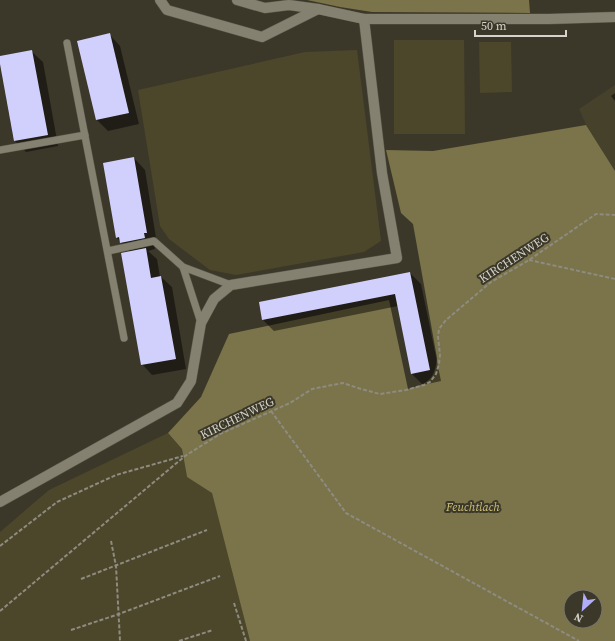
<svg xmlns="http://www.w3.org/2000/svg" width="615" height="641" viewBox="0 0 615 641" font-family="'Source Serif 4',serif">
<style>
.built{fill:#46412b}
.green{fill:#4c462a}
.forest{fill:#7b7349;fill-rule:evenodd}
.shadow{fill:#0007}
.building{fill:#d1d0fc}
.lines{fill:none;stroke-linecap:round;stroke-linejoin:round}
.lane-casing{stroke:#585548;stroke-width:8}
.street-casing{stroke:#585548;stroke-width:11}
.path{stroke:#8e8b80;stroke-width:2;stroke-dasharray:4 2;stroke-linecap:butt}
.lane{stroke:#848170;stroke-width:7}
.street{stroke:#848170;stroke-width:10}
.labels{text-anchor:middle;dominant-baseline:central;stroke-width:4;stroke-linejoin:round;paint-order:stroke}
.street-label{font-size:12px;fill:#d5d3ca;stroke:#3b3829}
.park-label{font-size:12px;font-style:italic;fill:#cdc07a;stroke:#3b3829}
</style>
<rect width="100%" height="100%" fill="#3b3829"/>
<polygon class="built" points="615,85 615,171 586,125 579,109"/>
<g class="green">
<polygon points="394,40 464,40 465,134 394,134"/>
<polygon points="479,42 511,42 512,92 480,93"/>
<polygon points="357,50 381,241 364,252 236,275 210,270 169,239 160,226 138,90 305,52"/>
<polygon points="168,433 182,449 187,477 212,492 250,641 0,641 0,532 49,490"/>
</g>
<g class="forest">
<polygon points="307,0 529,0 530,13 372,12 340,7"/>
<path d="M586,125L615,171V641H250L212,493L187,477L182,449L168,433L201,397L229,334L389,300L408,389C428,384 435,379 437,358L413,224L401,213L386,150L433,151ZM571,597H595V621H571Z"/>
</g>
<g class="shadow">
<polygon points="109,34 120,46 139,124 108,131 97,120 78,42"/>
<polygon points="31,51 43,62 58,146 26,152 15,141 0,57"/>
<polygon points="615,93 615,101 611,96"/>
<polygon points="134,158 145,170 157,244 154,244 155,249 148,251 157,259 160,277 161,277 172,287 186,369 152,375 142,364 130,252 116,237"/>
<polygon points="410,273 421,284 441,381 423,385 412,374 398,306 274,331 263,320"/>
</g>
<g class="building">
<polygon points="110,33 129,113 96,120 77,41"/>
<polygon points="32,50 48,135 14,141 0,64 0,56"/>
<polygon points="134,157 147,233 144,233 145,238 120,243 119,237 116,238 103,163"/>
<polygon points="146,248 151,278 161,276 176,359 141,365 121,253"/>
<polygon points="410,272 430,370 411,374 395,294 262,320 259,302"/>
</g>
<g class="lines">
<defs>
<g id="lane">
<polyline points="67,43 124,338"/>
<polyline points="0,150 85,135"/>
<polyline points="108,251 154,241 183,267 231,285"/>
<polyline points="183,267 201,323"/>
</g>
<g id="street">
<polyline points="160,0 167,10 262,37 318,9"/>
<polyline points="364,19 549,19 615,17"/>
<polyline points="0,502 177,403 191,381 201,323 214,299 231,285 397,258 382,173 364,19 318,9 289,5 265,8 237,0"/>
</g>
</defs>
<use href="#lane" class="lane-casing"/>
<use href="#street" class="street-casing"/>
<g class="path">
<polyline points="529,260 615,279"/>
<polyline points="271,411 346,513 579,641"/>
<polyline points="111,541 116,566 120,641"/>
<polyline points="0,546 57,502 116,475 183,456"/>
<polyline points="81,579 207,530"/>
<polyline points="234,603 246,641"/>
<polyline points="0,611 185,456 220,434 290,403 312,389 343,383 361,389 380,394 406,390 424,385 430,382 436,374 439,364 440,355 438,337 439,329 446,320 491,282 529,260 596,214 615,215"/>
<polyline points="71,630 119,614 220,576"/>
<polyline points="179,641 213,630"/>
</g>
<use href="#lane" class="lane"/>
<use href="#street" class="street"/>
</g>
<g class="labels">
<g class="street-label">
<text transform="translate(514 258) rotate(-33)">KIRCHENWEG</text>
<text transform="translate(237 418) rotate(-26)">KIRCHENWEG</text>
</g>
<g class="park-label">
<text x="473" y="507">Feuchtlach</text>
</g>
</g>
<g transform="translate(583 609) rotate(207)"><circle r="19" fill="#3b3829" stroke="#797669"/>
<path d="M0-3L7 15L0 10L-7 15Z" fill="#b2adf9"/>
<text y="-6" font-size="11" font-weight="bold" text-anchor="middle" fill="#d5d3ca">N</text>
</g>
<path d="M475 30v6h91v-6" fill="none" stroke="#d5d3ca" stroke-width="2"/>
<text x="481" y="30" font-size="12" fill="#d5d3ca" stroke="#3b3829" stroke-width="3" paint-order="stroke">50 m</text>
</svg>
